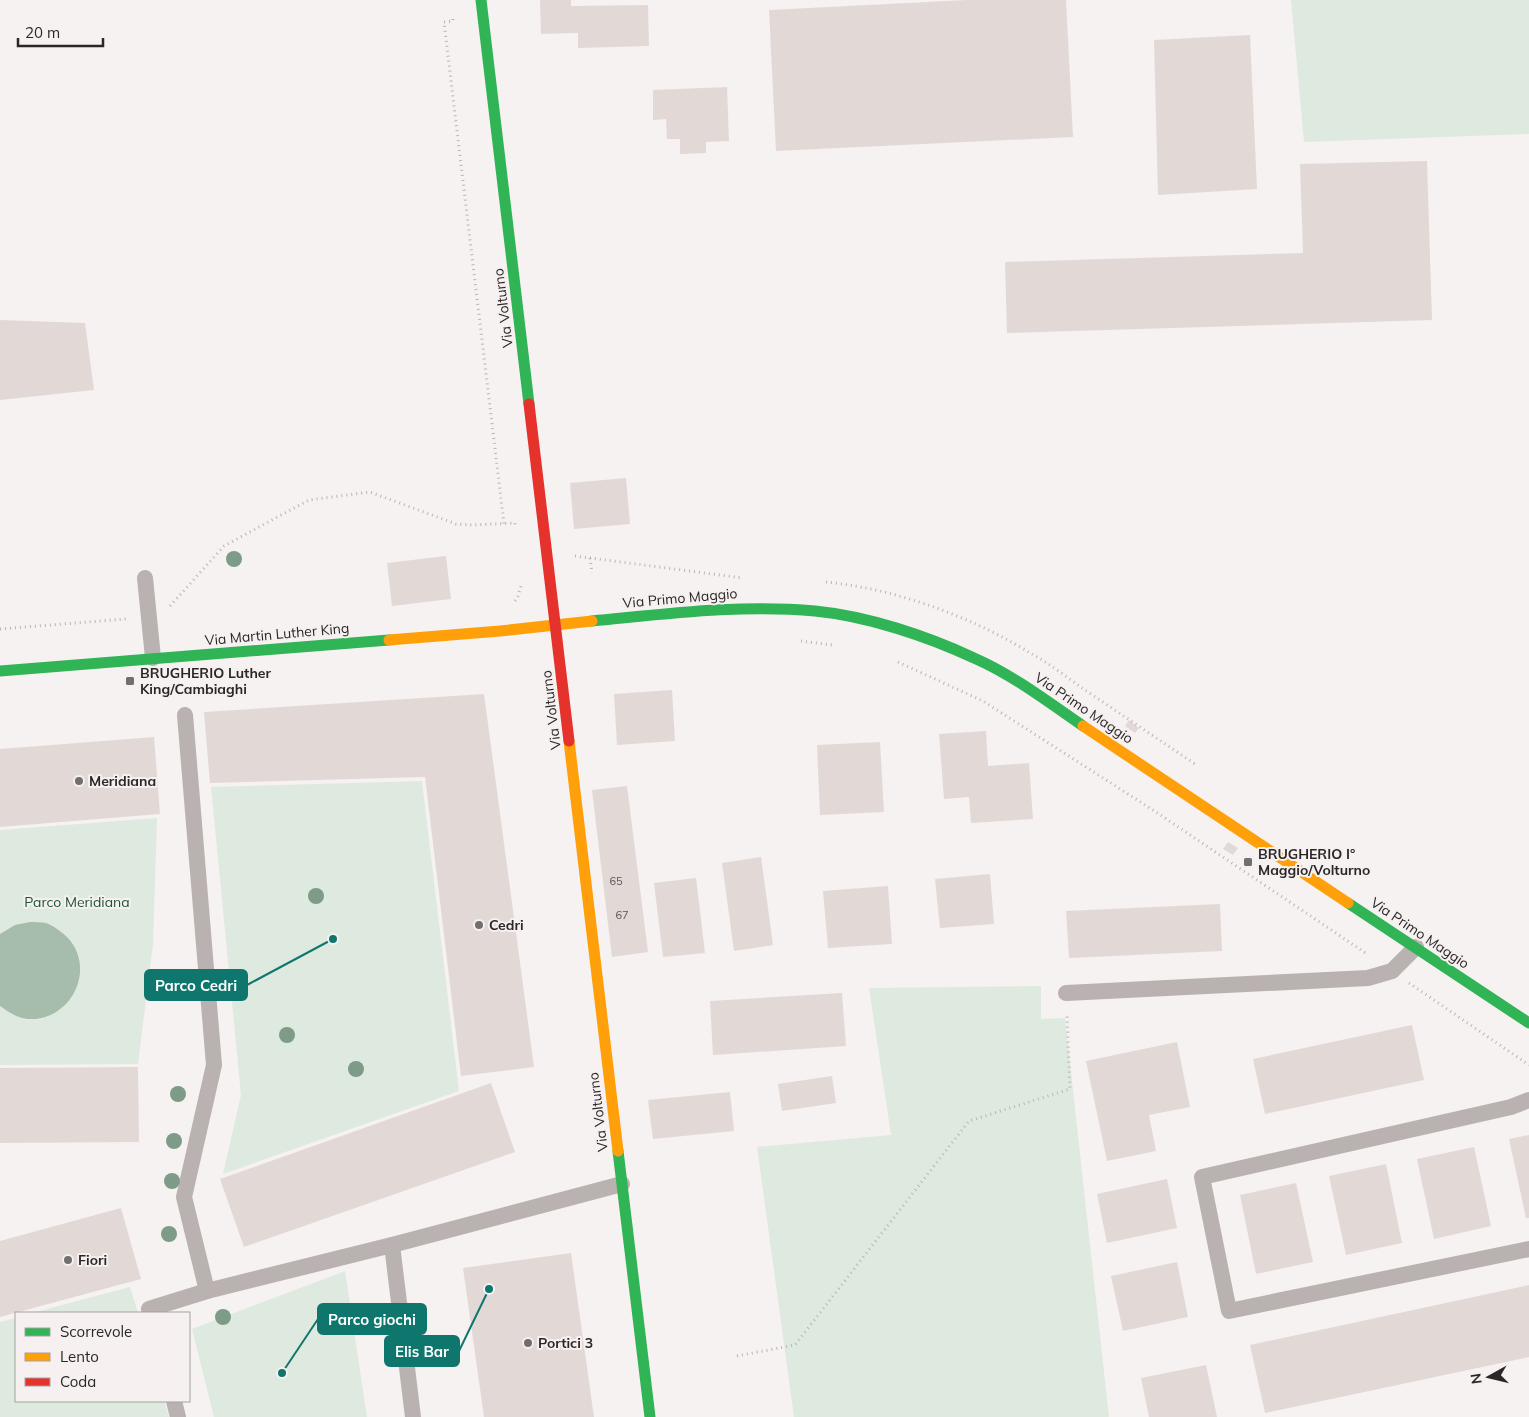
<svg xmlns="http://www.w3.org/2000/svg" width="1529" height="1417" viewBox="0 0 1529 1417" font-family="Mulish,sans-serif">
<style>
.green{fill:#deeadf}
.water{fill:#a5bdaa}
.building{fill:#e2d9d7}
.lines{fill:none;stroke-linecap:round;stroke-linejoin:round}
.path{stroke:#bab5b4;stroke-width:3;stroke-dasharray:1 4;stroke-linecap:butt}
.lane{stroke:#b9b2b1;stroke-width:16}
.fast{stroke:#30b455;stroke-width:11}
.slow{stroke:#ff9f0a;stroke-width:11}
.jam{stroke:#e5322d;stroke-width:11}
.tree{fill:#7d9b86}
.poi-dot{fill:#716f6e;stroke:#f6f1f0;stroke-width:2}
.labels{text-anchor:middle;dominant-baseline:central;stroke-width:4;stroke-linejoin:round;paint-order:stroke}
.number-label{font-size:11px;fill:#5b5756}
.street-label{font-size:14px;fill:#2a2827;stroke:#f6f1f0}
.poi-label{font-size:14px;font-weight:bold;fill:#2a2827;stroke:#f6f1f0;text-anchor:start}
.park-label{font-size:14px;fill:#1b542f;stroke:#f6f1f0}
.leader{fill:none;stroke:#0f766e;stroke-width:2}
.callout-dot{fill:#0f766e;stroke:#f6f1f0;stroke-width:2}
.callout{fill:#0f766e;stroke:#0f766e;stroke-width:2}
.callout-label{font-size:15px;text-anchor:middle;font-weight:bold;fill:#fff}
</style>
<rect width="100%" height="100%" fill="#f5f2f1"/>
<g class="green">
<polygon points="1291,0 1529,0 1529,134 1304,142"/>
<polygon points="422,781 459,1091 223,1174 241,1095 211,787"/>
<polygon points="157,818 153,944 138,1064 0,1065 0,830"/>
<polygon points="1041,986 1041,1019 1065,1018 1109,1417 794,1417 757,1147 891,1135 869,988"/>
<polygon points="345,1271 367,1417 214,1417 192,1329"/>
<polygon points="130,1287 138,1313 32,1313"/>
<polygon points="16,1318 16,1401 164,1401 169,1417 0,1417 0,1322"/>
</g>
<path class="water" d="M30,922C35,922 41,922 46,923C54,926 62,932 68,938C97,970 70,1022 28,1019C17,1018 9,1012 0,1006V934L15,925Z"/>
<g class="building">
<polygon points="540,0 571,0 571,6 648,5 649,46 578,48 578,33 541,34"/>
<polygon points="967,0 1066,0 1073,137 776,151 769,10"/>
<polygon points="1250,35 1257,189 1158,195 1154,40"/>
<polygon points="727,87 729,141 706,142 706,153 680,154 680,139 667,139 666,119 653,120 653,90"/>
<polygon points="1427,161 1432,320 1007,333 1005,262 1303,253 1300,164"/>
<polygon points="0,320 85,323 94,390 0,400"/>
<polygon points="626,478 630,524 574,529 570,483"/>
<polygon points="446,556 451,599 392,606 387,563"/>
<polygon points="672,690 675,741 617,745 614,694"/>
<polygon points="484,694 534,1067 461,1076 425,777 210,783 204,712"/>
<polygon points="1129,720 1139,728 1135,733 1125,726"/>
<polygon points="986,731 988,766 1029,763 1033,819 971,823 969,797 944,799 939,734"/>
<polygon points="154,737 160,814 0,827 0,749"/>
<polygon points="880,742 884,812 820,815 817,745"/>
<polygon points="627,786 648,952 612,957 592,790"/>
<polygon points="1228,842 1238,848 1233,855 1223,849"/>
<polygon points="761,857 773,945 734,951 722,863"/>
<polygon points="990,874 994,924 940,928 935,879"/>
<polygon points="696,878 705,953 663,957 654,883"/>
<polygon points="888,886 892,944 828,948 823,891"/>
<polygon points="1220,904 1222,951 1069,958 1066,911"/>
<polygon points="842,993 846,1046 713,1055 710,1001"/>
<polygon points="1412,1025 1424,1080 1265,1114 1253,1059"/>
<polygon points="1177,1042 1190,1107 1149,1115 1156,1151 1107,1161 1086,1061"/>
<polygon points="138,1067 139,1142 0,1143 0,1068"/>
<polygon points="832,1076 836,1103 782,1111 778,1084"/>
<polygon points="491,1083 515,1152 244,1247 220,1179"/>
<polygon points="730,1092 734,1131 653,1139 648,1100"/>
<polygon points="1529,1135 1529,1218 1526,1218 1509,1139"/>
<polygon points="1474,1147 1491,1226 1434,1239 1417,1159"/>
<polygon points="1386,1164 1402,1243 1346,1255 1329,1176"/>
<polygon points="1167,1179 1177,1228 1107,1243 1097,1194"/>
<polygon points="1296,1183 1313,1262 1256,1274 1240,1195"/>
<polygon points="121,1208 141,1279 0,1317 0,1241"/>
<polygon points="571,1253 594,1417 484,1417 463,1268"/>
<polygon points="1177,1262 1188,1317 1123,1331 1111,1276"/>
<polygon points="1529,1285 1529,1357 1265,1413 1250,1345"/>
<polygon points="1206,1365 1217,1417 1149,1417 1141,1378"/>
</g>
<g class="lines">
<g class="path">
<polyline points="453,19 453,21 444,22 504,524"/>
<polyline points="575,556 743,578"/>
<polyline points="590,558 592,573"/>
<path d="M826,582C897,589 972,617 1032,654C1050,664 1068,678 1085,690C1122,715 1158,739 1195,764"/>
<polyline points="515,601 518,596 521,586"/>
<polyline points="170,606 224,546 309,500 370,492 456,524 472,525 515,523 515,525"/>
<polyline points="0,629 126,619"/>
<polyline points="801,641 832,645"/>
<polyline points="898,662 983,701 1156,812 1367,954"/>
<polyline points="1409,983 1529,1065"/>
<polyline points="737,1356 795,1345 969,1121 1070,1089 1067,1016"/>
</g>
<g class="lane">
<polyline points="145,578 153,658"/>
<polyline points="185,715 214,1065 184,1197 207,1291"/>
<polyline points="1066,993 1368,978 1392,971 1416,947"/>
<polyline points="1529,1100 1511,1107 1202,1177 1229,1311 1529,1249"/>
<polyline points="392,1245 413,1417"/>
<polyline points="150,1313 149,1309 207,1291 392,1245 622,1184"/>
<polyline points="174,1401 178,1417"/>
</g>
<g class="fast">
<polyline points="481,0 529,404"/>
<path d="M592,621C666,614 741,604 815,611C867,616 927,636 974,658C1013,675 1048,702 1083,726"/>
<polyline points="0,671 389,640"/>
<polyline points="1348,903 1529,1023"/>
<polyline points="618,1151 650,1417"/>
</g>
<g class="slow">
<polyline points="389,640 500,631 592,621"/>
<polyline points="1083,726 1348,903"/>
<polyline points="569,741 618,1151"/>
</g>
<polyline class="jam" points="529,404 569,741"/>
</g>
<g class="tree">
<circle cx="234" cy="559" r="8"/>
<circle cx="316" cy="896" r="8"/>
<circle cx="287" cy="1035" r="8"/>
<circle cx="356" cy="1069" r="8"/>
<circle cx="178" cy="1094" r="8"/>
<circle cx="174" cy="1141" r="8"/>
<circle cx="172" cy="1181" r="8"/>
<circle cx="169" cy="1234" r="8"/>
<circle cx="223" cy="1317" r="8"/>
</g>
<g class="poi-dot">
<rect x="125" y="676" width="10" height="10" rx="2.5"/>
<circle cx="79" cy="781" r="5"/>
<rect x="1243" y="857" width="10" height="10" rx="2.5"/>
<circle cx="479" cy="925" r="5"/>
<circle cx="68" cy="1260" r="5"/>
<circle cx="528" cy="1343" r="5"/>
</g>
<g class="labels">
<g class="number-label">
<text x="616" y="881">65</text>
<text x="622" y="915">67</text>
</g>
<g class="street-label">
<text transform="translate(503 308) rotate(-97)">Via Volturno</text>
<text transform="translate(680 598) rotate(-5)">Via Primo Maggio</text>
<text transform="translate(277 634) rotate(-5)">Via Martin Luther King</text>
<text transform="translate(1084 708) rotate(34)">Via Primo Maggio</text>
<text transform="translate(551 710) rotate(-97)">Via Volturno</text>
<text transform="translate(1420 933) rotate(34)">Via Primo Maggio</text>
<text transform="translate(598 1112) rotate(-97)">Via Volturno</text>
</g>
<g class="poi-label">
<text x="140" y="673">BRUGHERIO Luther<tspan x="140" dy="16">King/Cambiaghi</tspan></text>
<text x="89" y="781">Meridiana</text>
<text x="1258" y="854">BRUGHERIO I°<tspan x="1258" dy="16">Maggio/Volturno</tspan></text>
<text x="489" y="925">Cedri</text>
<text x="78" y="1260">Fiori</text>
<text x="538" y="1343">Portici 3</text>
</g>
<g class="park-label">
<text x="77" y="902">Parco Meridiana</text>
</g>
</g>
<path class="leader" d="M333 939L247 985M282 1373L318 1319M489 1289L459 1351"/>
<g class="callout-dot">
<circle cx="333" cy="939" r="5"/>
<circle cx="282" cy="1373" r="5"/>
<circle cx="489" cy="1289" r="5"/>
</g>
<g class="callout">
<rect x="145" y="970" width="102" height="30" rx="5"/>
<rect x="318" y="1304" width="108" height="30" rx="5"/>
<rect x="385" y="1336" width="74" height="30" rx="5"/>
</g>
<g class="callout-label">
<text x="196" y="991">Parco Cedri</text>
<text x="372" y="1325">Parco giochi</text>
<text x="422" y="1357">Elis Bar</text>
</g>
<rect x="15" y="1312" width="175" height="90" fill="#f6f1f0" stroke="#a4a1a0"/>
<rect x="25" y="1328" width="25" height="8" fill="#30b455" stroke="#a4a1a0"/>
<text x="60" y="1337" font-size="15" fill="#2a2827">Scorrevole</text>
<rect x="25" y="1353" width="25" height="8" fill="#ff9f0a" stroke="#a4a1a0"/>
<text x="60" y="1362" font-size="15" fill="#2a2827">Lento</text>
<rect x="25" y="1378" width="25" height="8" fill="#e5322d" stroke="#a4a1a0"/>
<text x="60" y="1387" font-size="15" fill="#2a2827">Coda</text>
<g transform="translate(1489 1377) rotate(262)" stroke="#f6f1f0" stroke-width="4" paint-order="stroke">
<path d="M0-4L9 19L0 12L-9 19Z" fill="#2a2827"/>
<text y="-8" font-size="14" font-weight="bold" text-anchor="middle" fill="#2a2827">N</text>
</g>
<path d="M18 38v8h85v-8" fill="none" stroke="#2a2827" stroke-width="2.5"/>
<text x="25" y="38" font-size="15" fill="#2a2827" stroke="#f6f1f0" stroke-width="4" paint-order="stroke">20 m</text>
</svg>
